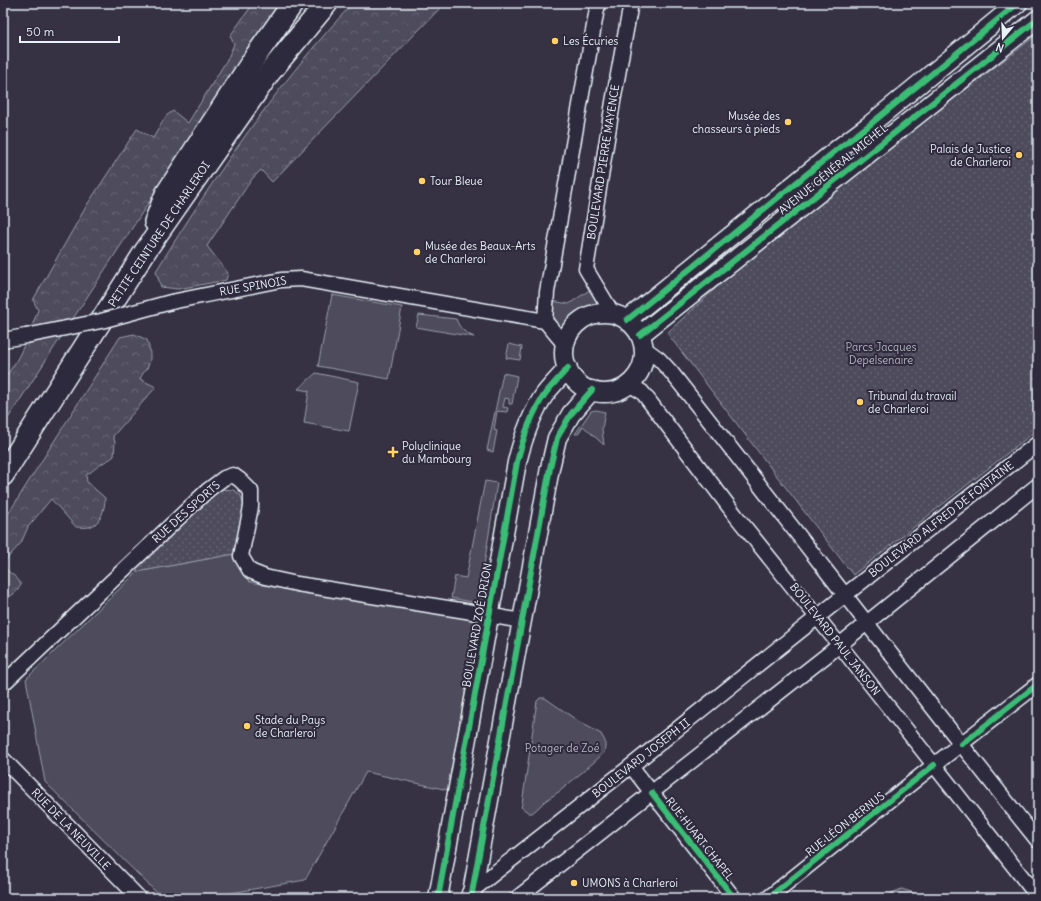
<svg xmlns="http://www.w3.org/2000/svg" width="1041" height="901" viewBox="0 0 1041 901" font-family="Delius,sans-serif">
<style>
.green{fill:#4d4b5c;stroke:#9a9eaa}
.forest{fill:url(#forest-crowns);stroke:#9a9eaa}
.park{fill:url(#park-dots);stroke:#9a9eaa}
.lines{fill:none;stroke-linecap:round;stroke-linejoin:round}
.minor-casing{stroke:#e8f1f8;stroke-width:17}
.major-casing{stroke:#e8f1f8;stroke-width:21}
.highway-casing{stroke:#e8f1f8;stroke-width:24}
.minor{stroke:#2f2a3d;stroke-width:14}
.major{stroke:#2f2a3d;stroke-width:18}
.highway{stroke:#2f2a3d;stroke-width:21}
.minor-bridge-casing{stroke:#e8f1f8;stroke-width:17;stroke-linecap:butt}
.minor-bridge{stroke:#2f2a3d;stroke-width:14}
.cycleway-casing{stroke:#2f2a3d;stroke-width:8}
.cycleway{stroke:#3abd76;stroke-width:6}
.poi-dot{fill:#ffd166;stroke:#2f2a3d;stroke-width:1.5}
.labels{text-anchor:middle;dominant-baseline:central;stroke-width:4;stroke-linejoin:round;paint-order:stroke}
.poi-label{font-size:11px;fill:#e8f1f8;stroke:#2f2a3d;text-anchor:start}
.street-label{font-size:11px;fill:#e8f1f8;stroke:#2f2a3d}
.park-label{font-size:11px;fill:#b2b7c1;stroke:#2f2a3d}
</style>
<defs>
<pattern id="forest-crowns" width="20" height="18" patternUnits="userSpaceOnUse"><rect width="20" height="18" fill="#4d4b5c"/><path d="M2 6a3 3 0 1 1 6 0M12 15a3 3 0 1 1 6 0" fill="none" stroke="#676574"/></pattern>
<pattern id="park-dots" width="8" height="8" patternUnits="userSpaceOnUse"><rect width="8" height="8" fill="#4d4b5c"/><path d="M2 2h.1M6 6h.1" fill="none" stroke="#676574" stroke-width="1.8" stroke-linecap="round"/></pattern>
</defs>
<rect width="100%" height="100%" fill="#363244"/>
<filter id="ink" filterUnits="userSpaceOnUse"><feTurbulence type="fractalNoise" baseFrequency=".025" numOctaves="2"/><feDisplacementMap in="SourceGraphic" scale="8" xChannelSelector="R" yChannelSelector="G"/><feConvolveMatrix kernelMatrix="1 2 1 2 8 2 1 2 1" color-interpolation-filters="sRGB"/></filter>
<g filter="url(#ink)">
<g class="green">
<polygon points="591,289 598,302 577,311 561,328 557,330 550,317 552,301 569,304"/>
<polygon points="332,295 402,307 389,379 318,366"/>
<path d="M419,315L456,319C460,329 464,332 474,337L416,327Z"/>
<polygon points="509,344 522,347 520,360 506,358"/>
<polygon points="316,373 359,382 349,431 304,423 309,391 298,389"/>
<polygon points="503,373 517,376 512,404 509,404 509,399 505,398 503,407 508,408 507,412 497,411 494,430 497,431 493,452 487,450"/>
<polygon points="596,410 605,412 602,429 604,445 583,426 578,434 575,434 591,411"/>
<polygon points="485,481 497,483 478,603 451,598 455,576 466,578"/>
<polygon points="239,553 245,577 250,582 478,620 448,790 366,772 305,880 202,898 162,898 45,782 26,679 137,572"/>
<polygon points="540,698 545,698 578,721 601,734 605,741 605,747 604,753 593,763 560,791 545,801 537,809 532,813 529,813 521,807 522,804 537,701"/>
<polygon points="902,889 917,894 921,898 887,898 891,893"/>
</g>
<g class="forest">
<path d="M255,3H284L166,176L3,426V380C20,360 29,334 38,310L33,300L87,205L137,129L153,138L166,116L173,111L188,123L228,58L234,44L230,36L250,8Z"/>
<path d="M353,3H445L272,182L261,170L252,179L207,246L228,273L226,280L178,289L161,287L156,271C215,176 277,84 353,3Z"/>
<path d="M134,334L147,340C150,348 152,361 147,368C144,372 142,374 140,379L156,387L113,436L115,442L114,456C110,460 105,461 100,465C95,468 92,472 86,475L87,482L105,498C105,509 101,524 89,527C85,528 80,527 76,527L51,499L28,527L21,543L3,563V522L120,337Z"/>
<path d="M3,566C10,575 16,574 21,585L17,591L7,599L3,597Z"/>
</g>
<g class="park">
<polygon points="1038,34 1038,429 853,575 667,333 734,271 820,202"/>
<polygon points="222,489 233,490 240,494 245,507 239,553 137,572 136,560 209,493"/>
</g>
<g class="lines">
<defs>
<g id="minor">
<polyline points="171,302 281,280 301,279 545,321 565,345"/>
<polyline points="613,314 586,269 613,102 631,3"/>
<polyline points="545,321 547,292 598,3"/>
<polyline points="3,340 26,336"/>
<path d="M644,348L659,359L671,372C794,528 914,686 1038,841"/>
<polyline points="629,384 642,392 646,397 736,516 849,657 1038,897"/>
<polyline points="3,684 208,490 224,478 233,475 240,480 251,491 251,507 241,556 250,571 265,577 297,584 466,611 521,621"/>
<polyline points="3,759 139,898"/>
<polyline points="631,766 734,898"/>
<polyline points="469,893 631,766 845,595 1038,443"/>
<polyline points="517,898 827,655 1038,485"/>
<polyline points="768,898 934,765 1038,684"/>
</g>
<g id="major">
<circle cx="604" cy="353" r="40"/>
<polyline points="627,320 839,148 867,127 1018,3"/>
<polyline points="640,335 1038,19"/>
<path d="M438,898L517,462C523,438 531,414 545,394C552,385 560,377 568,368"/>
<polyline points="471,898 550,468 557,438 571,414 592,390"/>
</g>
<g id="highway">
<polyline points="155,222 166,194 255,57 293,3"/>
<polyline points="3,475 146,250 270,72 327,3"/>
</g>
</defs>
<use href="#minor" class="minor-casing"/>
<use href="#major" class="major-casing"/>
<use href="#highway" class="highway-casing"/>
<use href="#minor" class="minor"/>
<use href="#major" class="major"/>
<use href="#highway" class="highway"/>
<defs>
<polyline id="minor-bridge" points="26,336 101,321 171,302"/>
</defs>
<use href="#minor-bridge" class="minor-bridge-casing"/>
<use href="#minor-bridge" class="minor-bridge"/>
<defs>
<g id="cycleway">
<polyline points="627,320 839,148 867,127 1018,3"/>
<polyline points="640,335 1038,19"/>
<polyline points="962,744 1038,684"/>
<polyline points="652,793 734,898"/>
<path d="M438,898L517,462C523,438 531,414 545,394C552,385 560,377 568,368"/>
<polyline points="471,898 550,468 557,438 571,414 592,390"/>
<polyline points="768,898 934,765"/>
</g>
</defs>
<use href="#cycleway" class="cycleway-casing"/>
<use href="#cycleway" class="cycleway"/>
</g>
</g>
<g class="poi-dot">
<circle cx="555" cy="41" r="4"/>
<circle cx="788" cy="122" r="4"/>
<circle cx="1019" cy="155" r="4"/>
<circle cx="422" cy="181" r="4"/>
<circle cx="417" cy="252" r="4"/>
<circle cx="860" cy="402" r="4"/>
<path d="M391 446h4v4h4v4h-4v4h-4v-4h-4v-4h4z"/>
<circle cx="247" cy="726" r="4"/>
<circle cx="574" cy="883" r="4"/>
</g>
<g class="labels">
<g class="poi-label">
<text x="563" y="41">Les Écuries</text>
<text x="780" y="116" text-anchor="end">Musée des<tspan x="780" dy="13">chasseurs à pieds</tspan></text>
<text x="1011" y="149" text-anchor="end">Palais de Justice<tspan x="1011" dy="13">de Charleroi</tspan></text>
<text x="430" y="181">Tour Bleue</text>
<text x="425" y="246">Musée des Beaux-Arts<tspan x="425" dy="13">de Charleroi</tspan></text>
<text x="868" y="396">Tribunal du travail<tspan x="868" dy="13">de Charleroi</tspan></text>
<text x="402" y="446">Polyclinique<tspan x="402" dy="13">du Mambourg</tspan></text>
<text x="255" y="720">Stade du Pays<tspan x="255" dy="13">de Charleroi</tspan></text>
<text x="582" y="883">UMONS à Charleroi</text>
</g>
<g class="street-label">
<text transform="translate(603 162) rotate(-81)">BOULEVARD PIERRE MAYENCE</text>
<text transform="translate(833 169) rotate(-39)">AVENUE GÉNÉRAL MICHEL</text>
<text transform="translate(159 234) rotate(-56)">PETITE CEINTURE DE CHARLEROI</text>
<text transform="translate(253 286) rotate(-10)">RUE SPINOIS</text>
<text transform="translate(186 512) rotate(-42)">RUE DES SPORTS</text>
<text transform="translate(941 519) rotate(-38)">BOULEVARD ALFRED DE FONTAINE</text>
<text transform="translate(477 625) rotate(-80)">BOULEVARD ZOÉ DRION</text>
<text transform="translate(835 639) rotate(52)">BOULEVARD PAUL JANSON</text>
<text transform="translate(641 758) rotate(-38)">BOULEVARD JOSEPH II</text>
<text transform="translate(845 824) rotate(-38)">RUE LÉON BERNUS</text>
<text transform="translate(71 829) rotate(46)">RUE DE LA NEUVILLE</text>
<text transform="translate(700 839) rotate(52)">RUE HUART CHAPEL</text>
</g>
<g class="park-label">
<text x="881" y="347">Parcs Jacques<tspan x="881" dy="13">Depelsenaire</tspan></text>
<text x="562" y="748">Potager de Zoé</text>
</g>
</g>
<rect width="1041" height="901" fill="none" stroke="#2f2a3d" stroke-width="16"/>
<rect x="8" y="8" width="1025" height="885" fill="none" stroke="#e8f1f8" stroke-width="1.5" filter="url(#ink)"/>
<g transform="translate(1003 38) rotate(199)" stroke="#2f2a3d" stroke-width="3" paint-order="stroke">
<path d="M0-3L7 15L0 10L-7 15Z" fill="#e8f1f8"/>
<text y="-6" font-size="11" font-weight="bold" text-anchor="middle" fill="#e8f1f8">N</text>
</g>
<path d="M20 36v6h99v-6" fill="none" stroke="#e8f1f8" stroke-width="2"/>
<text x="26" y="36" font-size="12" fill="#e8f1f8" stroke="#2f2a3d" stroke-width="3" paint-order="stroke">50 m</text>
</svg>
